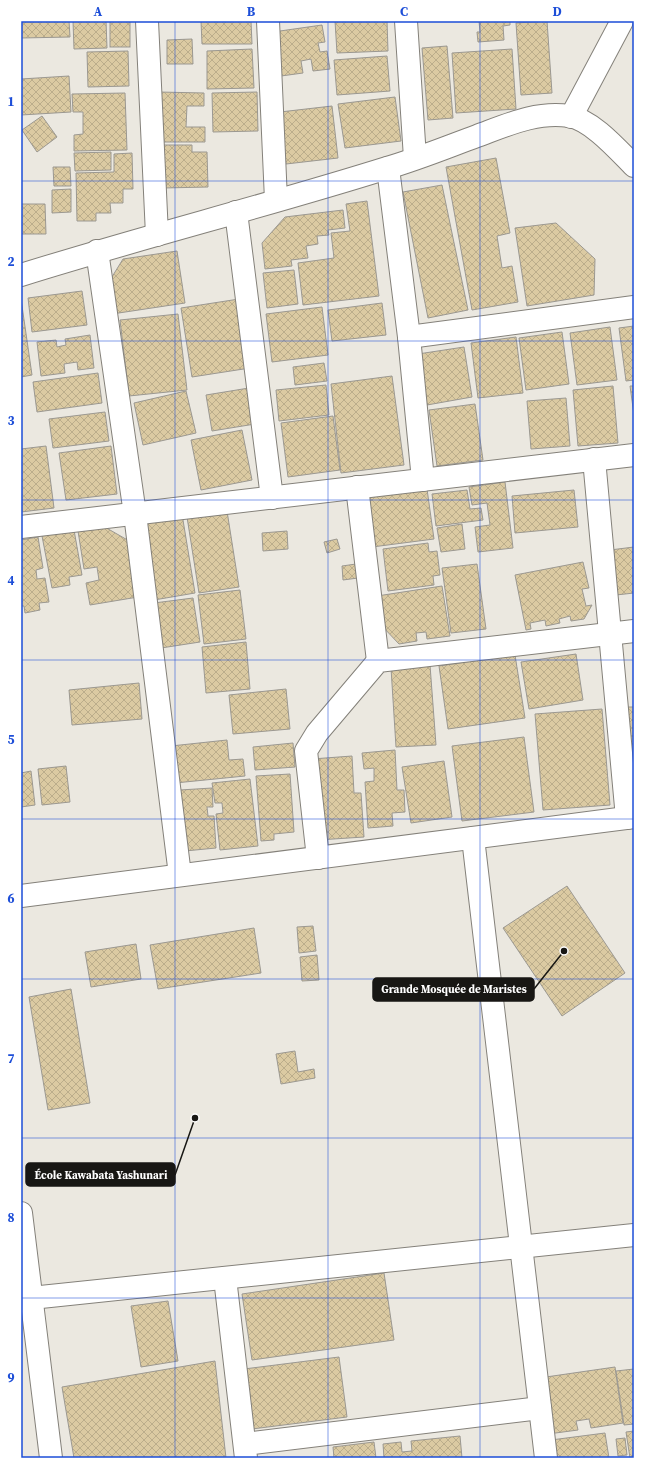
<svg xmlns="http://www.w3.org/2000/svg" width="655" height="1479" viewBox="0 0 655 1479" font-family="'Source Serif 4',serif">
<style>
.building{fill:url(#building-cross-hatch);stroke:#9b9891}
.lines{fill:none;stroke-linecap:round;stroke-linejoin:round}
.minor-casing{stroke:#84817a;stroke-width:24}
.tertiary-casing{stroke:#84817a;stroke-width:24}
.minor{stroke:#fff;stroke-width:22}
.tertiary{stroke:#fff;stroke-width:22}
.grid{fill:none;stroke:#1d4ed8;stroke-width:1;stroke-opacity:0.55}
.leader{fill:none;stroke:#181714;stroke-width:1.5}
.callout-dot{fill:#181714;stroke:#fff;stroke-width:1.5}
.callout{fill:#181714;stroke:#181714;stroke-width:1.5}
.callout-label{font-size:11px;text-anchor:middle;font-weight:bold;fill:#fff}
.neatline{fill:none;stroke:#1d4ed8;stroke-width:1.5}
.grid-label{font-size:13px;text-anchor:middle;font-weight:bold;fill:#1d4ed8}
</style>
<defs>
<pattern id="building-cross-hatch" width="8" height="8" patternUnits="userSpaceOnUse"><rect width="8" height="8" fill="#dbcaa2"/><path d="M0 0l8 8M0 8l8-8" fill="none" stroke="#bbad8b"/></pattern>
</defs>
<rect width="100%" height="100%" fill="#ebe8e0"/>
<g class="building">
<polygon points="21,21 69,21 70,37 21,38"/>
<polygon points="73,21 106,21 107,48 74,49"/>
<rect x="110" y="21" width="20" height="26"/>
<polygon points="201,21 251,21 252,44 202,44"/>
<polygon points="335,21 387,21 388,51 337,53"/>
<polygon points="479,21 510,21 510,25 503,26 504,40 478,42 477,32 480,32"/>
<polygon points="547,21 552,93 521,95 516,23"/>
<polygon points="322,25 325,42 318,43 320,52 327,51 330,69 313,71 311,59 301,61 303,73 281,76 273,32"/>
<polygon points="192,39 193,64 167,64 167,40"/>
<polygon points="447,46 453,118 428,120 422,48"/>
<polygon points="252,49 254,88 207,89 207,51"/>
<polygon points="512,49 516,109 456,113 452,53"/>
<polygon points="128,51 129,86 88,87 87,52"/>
<polygon points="387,56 390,91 337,95 334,60"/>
<polygon points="69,76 71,112 21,115 21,79"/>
<polygon points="159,92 204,93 204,106 187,106 186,127 205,127 205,142 159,142"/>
<polygon points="257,92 258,131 213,132 212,93"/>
<polygon points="125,93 127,150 74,151 74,135 83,134 83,112 73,112 72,94"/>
<polygon points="395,97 401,141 345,148 338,104"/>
<polygon points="332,106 338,158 286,164 280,112"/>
<polygon points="42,116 57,137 37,152 22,130"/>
<polygon points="162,145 192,145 192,152 207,152 208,187 163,188"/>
<polygon points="111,152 111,170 75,171 74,153"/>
<polygon points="132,153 133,189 123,189 123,203 110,203 111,213 96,213 96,221 77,221 76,173 114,172 114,154"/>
<polygon points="496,158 510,233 497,236 502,268 512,266 518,302 472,310 446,167"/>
<polygon points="53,167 70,167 71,186 54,186"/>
<polygon points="442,185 468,310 428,318 403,192"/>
<polygon points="71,189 71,212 52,213 52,190"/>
<polygon points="367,201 379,296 303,305 298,263 334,258 331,233 350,231 346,204"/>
<polygon points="21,204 45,204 46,234 21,234"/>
<polygon points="343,210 345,228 328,230 329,235 317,236 318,244 306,246 308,258 291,260 292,266 265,269 262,243 285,217"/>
<polygon points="556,223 595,259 594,295 527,306 515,228"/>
<polygon points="177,251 185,303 112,314 107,285 123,259"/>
<polygon points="294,270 298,304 267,308 263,273"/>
<polygon points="82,291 87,325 32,332 28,298"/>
<polygon points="21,299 32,375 21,377"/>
<polygon points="239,299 250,368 192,377 181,308"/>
<polygon points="382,303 386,335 332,341 328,310"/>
<polygon points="322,307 328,355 272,362 266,314"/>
<polygon points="178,314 187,390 129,396 120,320"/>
<polygon points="634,326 634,380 626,381 619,328"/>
<polygon points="610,327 617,380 577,385 570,333"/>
<polygon points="562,332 569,384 526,390 519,338"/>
<polygon points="90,335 94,368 78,370 77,362 64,364 65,373 41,376 37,342 56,340 57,347 66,345 65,339"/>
<polygon points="516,337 523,393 478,398 471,343"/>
<polygon points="464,347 472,397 427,405 418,354"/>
<polygon points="324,363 327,381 295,385 293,367"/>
<polygon points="98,373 102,403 37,412 33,382"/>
<polygon points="392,376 404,465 341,473 331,384"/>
<polygon points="326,385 329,415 279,421 276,390"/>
<polygon points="613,386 618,443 578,446 573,390"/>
<polygon points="630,386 634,386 634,415"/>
<polygon points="249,388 255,424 212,431 206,395"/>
<polygon points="186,391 196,433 143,445 134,403"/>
<polygon points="566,398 570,446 531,449 527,401"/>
<polygon points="475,404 483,460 437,466 429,410"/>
<polygon points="105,412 109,441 53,448 49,419"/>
<polygon points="333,416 340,470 288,477 281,423"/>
<polygon points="242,430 252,480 201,490 191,440"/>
<polygon points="46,446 54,508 21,512 21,449"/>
<polygon points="111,446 117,494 66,500 59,453"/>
<polygon points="505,482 513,548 478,552 475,527 490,525 487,503 472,505 469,487"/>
<polygon points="427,489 434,539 372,547 365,497"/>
<polygon points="467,490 470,509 481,508 483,520 436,526 432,494"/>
<polygon points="574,490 578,527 515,533 512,496"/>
<polygon points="227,511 239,587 199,593 187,517"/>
<polygon points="182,514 195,593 154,600 142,521"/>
<polygon points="462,524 465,549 441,552 437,528"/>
<polygon points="103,526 131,542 138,597 90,605 86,583 99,580 97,567 84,569 78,531"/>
<polygon points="74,530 82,575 69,577 70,585 52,588 42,536"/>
<polygon points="287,531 288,549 263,551 262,533"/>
<polygon points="38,537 43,568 36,570 37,579 45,578 49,602 39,603 40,610 25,613 24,606 21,606 21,540"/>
<polygon points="337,539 340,549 327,553 324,542"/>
<polygon points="428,543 429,552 437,551 440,575 433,576 434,585 388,591 383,549"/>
<polygon points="634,547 634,593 616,595 610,550"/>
<polygon points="583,562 589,588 582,589 586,606 592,605 584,619 571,621 570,616 559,619 560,623 546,626 545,620 530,623 531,629 526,630 515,575"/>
<polygon points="356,564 358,578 343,580 342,566"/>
<polygon points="477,564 486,629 451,633 442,568"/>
<polygon points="442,586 450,636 427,639 426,632 416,633 417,641 399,644 382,626 377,596"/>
<polygon points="240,590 246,639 204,644 198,595"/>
<polygon points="193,598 200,642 161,648 154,603"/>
<polygon points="246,642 250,689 206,693 202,647"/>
<polygon points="576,654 583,700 529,709 521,662"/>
<polygon points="515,655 525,718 448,729 439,666"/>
<polygon points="430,665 436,745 396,747 391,668"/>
<polygon points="139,683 142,719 72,725 69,690"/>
<polygon points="286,689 290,729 233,734 229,695"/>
<polygon points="626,707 634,707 634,768 629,768"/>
<polygon points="602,709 610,805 543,810 535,714"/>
<polygon points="524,737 534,812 462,821 452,746"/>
<polygon points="227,740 229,760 243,759 245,776 175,783 171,746"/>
<polygon points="293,743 295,767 255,770 253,747"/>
<polygon points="395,750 397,790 404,790 405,812 392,813 393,826 368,828 365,782 374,781 374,768 364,769 362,753"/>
<polygon points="352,756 354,793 361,793 364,837 318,840 312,759"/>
<polygon points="444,761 452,817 411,823 402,767"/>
<polygon points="66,766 70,802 42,805 38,769"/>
<polygon points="31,771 35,805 21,807 21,773"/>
<polygon points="290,774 294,832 274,834 274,840 261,841 256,776"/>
<polygon points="250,779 258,846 220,850 216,814 223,813 222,803 215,803 212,783"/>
<polygon points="212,788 213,807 207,807 208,816 214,816 216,848 185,851 180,790"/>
<polygon points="567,886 625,973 562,1016 503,928"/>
<polygon points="313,926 316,951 299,953 297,927"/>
<polygon points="254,928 261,973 158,989 150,945"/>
<polygon points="136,944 141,979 91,987 85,952"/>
<polygon points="317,955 319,980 302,981 300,957"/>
<polygon points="71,989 90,1103 48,1110 29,997"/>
<polygon points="295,1051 298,1072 314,1069 315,1078 281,1084 276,1054"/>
<polygon points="384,1273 394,1340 252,1360 242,1294"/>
<polygon points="168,1301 178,1361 141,1367 131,1306"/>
<polygon points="339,1357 347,1417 252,1429 244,1369"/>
<polygon points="215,1361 226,1458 74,1458 62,1387"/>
<polygon points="615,1367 623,1423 591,1428 589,1419 576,1421 578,1430 548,1434 539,1378"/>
<polygon points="634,1369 634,1424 624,1425 616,1371"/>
<polygon points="634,1431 634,1458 630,1458 626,1432"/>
<polygon points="605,1433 609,1458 553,1458 551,1440"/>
<polygon points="460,1436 462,1458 384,1458 383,1444 401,1442 402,1452 412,1451 411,1441"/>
<polygon points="625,1438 627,1455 618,1456 616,1439"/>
<polygon points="374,1442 376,1458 334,1458 333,1447"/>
</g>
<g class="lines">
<defs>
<g id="minor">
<polyline points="147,21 157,235"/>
<polyline points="268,21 276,200"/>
<polyline points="406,21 415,158"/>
<polyline points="571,117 622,21"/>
<polyline points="388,168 409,337 423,480"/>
<polyline points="236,212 272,498"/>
<polyline points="97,251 135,514 180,875"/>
<polyline points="409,337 634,307"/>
<polyline points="594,459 627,818"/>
<polyline points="357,487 378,661"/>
<polyline points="21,527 634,455"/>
<polyline points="473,838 546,1458"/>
<polyline points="318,858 306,751 317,733 378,661 634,631"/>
<polyline points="21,1213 51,1458"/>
<polyline points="225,1278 246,1458"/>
<polyline points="31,1298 634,1235"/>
<polyline points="245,1444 540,1408"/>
</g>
<g id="tertiary">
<path d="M21,275C142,237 266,206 387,168C418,159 447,147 477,136C507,125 537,111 569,116C592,120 618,150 634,166"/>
<polyline points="21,896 634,817"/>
</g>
</defs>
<use href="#minor" class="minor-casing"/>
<use href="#tertiary" class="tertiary-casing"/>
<use href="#minor" class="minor"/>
<use href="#tertiary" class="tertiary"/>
</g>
<path class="grid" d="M175,21V1458M328,21V1458M480,21V1458M21,181H634M21,341H634M21,500H634M21,660H634M21,819H634M21,979H634M21,1138H634M21,1298H634"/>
<path class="leader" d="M564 951L534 989M195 1118L175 1175"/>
<g class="callout-dot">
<circle cx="564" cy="951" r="4"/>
<circle cx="195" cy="1118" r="4"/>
</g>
<g class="callout">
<rect x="373" y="978" width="161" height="23" rx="4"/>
<rect x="26" y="1163" width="149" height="23" rx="4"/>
</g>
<g class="callout-label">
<text x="454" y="993">Grande Mosquée de Maristes</text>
<text x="101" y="1179">École Kawabata Yashunari</text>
</g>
<rect width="655" height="1479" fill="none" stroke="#ffffff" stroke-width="44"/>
<rect x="22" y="22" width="611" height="1435" class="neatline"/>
<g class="grid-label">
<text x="98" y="16">A</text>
<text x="251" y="16">B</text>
<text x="404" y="16">C</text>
<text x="557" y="16">D</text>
<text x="11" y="106">1</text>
<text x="11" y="266">2</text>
<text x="11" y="425">3</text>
<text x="11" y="585">4</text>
<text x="11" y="744">5</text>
<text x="11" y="903">6</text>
<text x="11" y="1063">7</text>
<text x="11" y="1222">8</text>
<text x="11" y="1382">9</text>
</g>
</svg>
